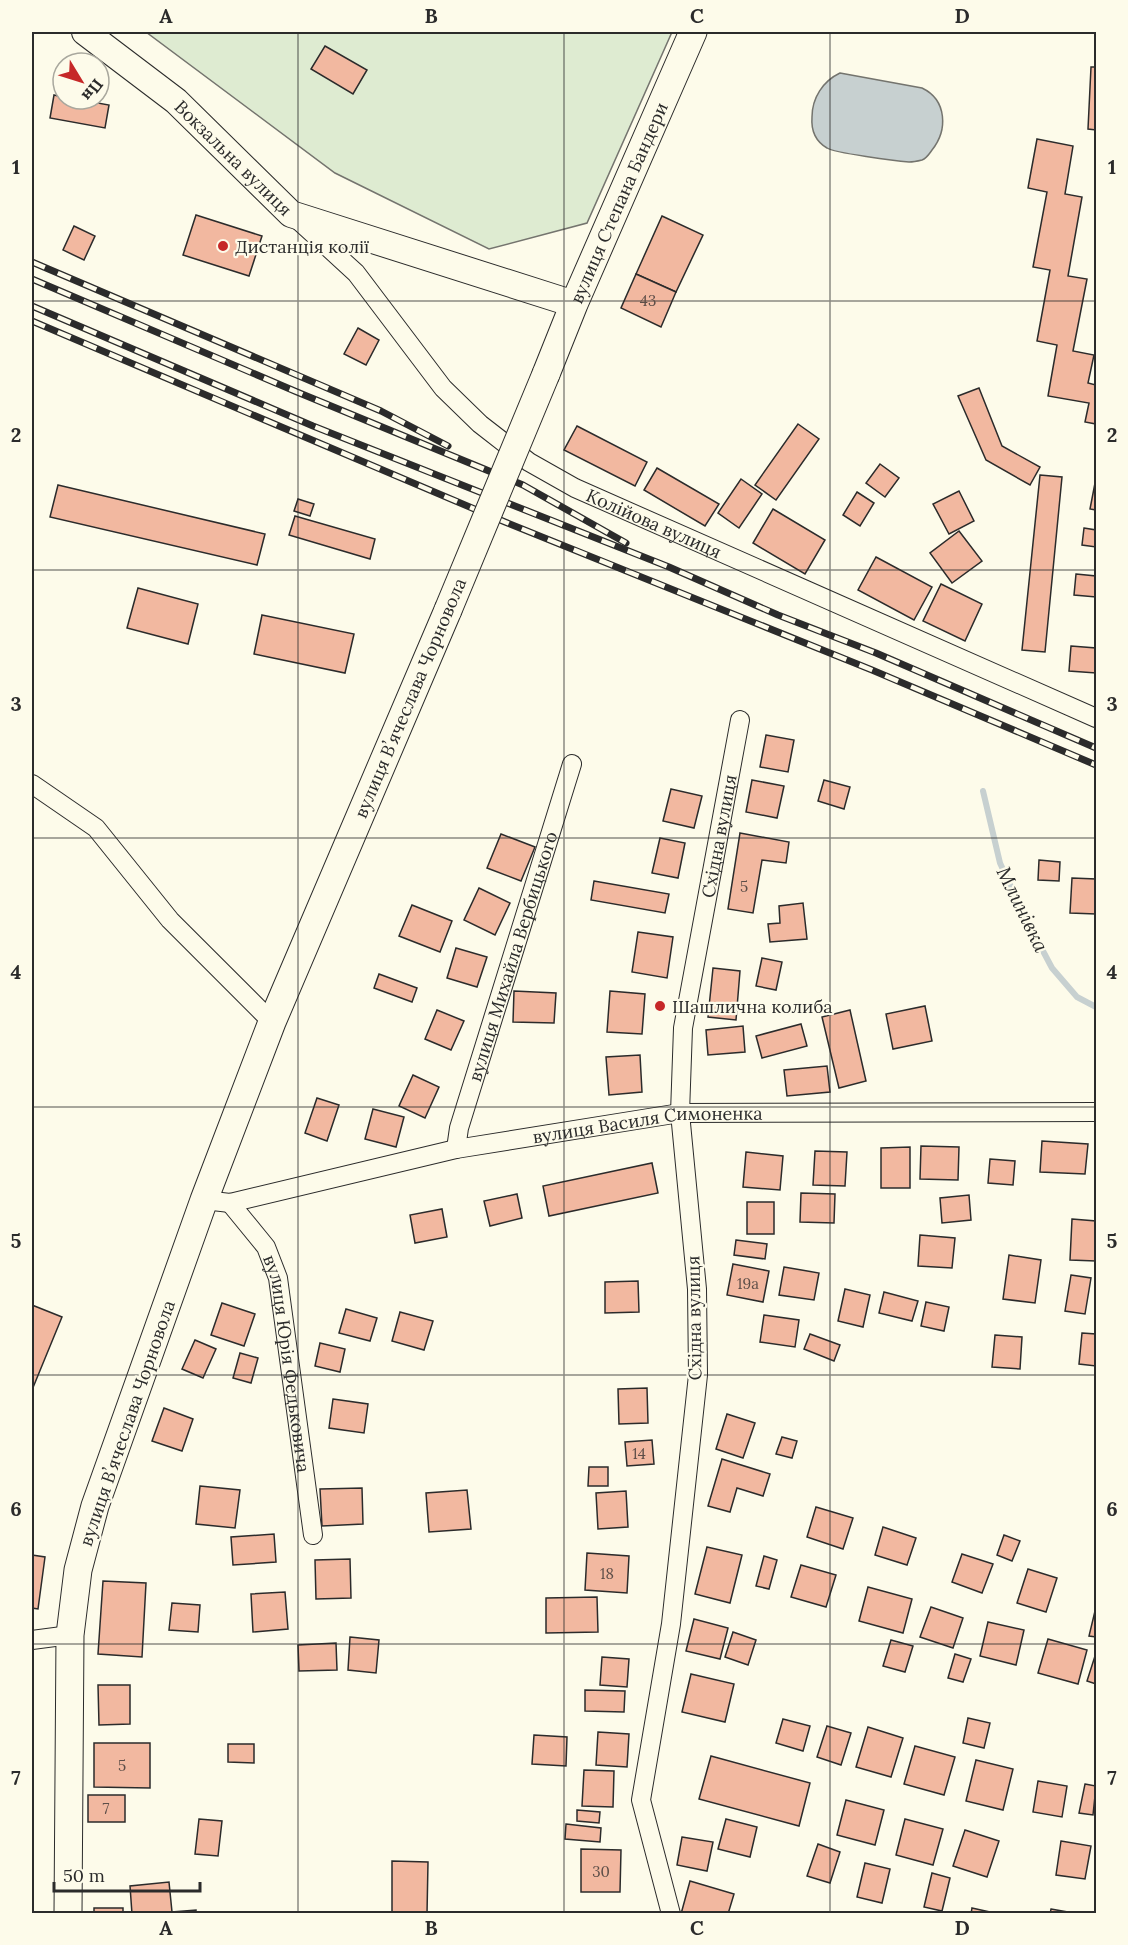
<svg xmlns="http://www.w3.org/2000/svg" width="1128" height="1945" viewBox="0 0 1128 1945" font-family="Lora,serif">
<style>
.green{fill:#deebd1;stroke:#74746e;stroke-width:1.5}
.water{fill:#c7d0d0;stroke:#74746e;stroke-width:1.5}
.lines{fill:none;stroke-linecap:round;stroke-linejoin:round}
.stream{stroke:#c7d0d0;stroke-width:6}
.building{fill:#f2b8a0;stroke:#2b2b2b;stroke-width:1.5}
.minor-casing{stroke:#2b2b2b;stroke-width:20}
.secondary-casing{stroke:#2b2b2b;stroke-width:28}
.primary-casing{stroke:#2b2b2b;stroke-width:29}
.minor{stroke:#fdfbea;stroke-width:18}
.secondary{stroke:#fdfbea;stroke-width:26}
.primary{stroke:#fdfbea;stroke-width:27}
.rail-casing{stroke:#2b2b2b;stroke-width:7}
.rail{stroke:#fdfbea;stroke-width:4.5;stroke-dasharray:14;stroke-linecap:butt}
.primary-bridge-casing{stroke:#2b2b2b;stroke-width:29;stroke-linecap:butt}
.primary-bridge{stroke:#fdfbea;stroke-width:27}
.grid{fill:none;stroke:#2b2b2b;stroke-width:1.5;stroke-opacity:0.55}
.poi-dot{fill:#c62828;stroke:#fdfbea;stroke-width:2}
.labels{text-anchor:middle;dominant-baseline:central;stroke-width:4.5;stroke-linejoin:round;paint-order:stroke}
.number-label{font-size:15px;fill:#5d4e48}
.street-label{font-size:18px;fill:#2b2b2b;stroke:#fdfbea}
.poi-label{font-size:18px;fill:#2b2b2b;stroke:#fdfbea;text-anchor:start}
.water-label{font-size:20px;font-style:italic;fill:#2b2b2b;stroke:#fdfbea}
.neatline{fill:none;stroke:#2b2b2b;stroke-width:2}
.grid-label{font-size:20px;text-anchor:middle;font-weight:bold;fill:#2b2b2b}
</style>
<rect width="100%" height="100%" fill="#fdfbea"/>
<polygon class="green" points="146,32 672,32 587,223 489,249 335,173"/>
<path class="water" d="M840,73L922,88C947,100 948,130 932,150C929,154 927,158 922,160C918,161 913,162 909,162C897,161 834,153 827,148C815,141 811,130 812,117C812,98 823,81 840,73Z"/>
<g class="lines">
<polyline class="stream" points="983,791 1000,863 1025,917 1052,968 1077,997 1096,1007"/>
</g>
<g class="building">
<polygon points="325,46 367,70 353,94 311,69"/>
<polygon points="1091,67 1096,67 1096,130 1088,129"/>
<polygon points="54,95 63,97 63,99 76,99 109,105 105,128 50,118"/>
<polygon points="1037,139 1073,146 1065,194 1082,197 1068,276 1087,279 1073,351 1094,355 1088,383 1096,385 1096,424 1085,422 1089,403 1048,396 1057,345 1037,341 1050,270 1033,267 1047,192 1028,188"/>
<polygon points="196,215 262,236 249,276 183,255"/>
<polygon points="662,216 703,235 676,292 636,274"/>
<polygon points="74,226 95,236 84,260 63,250"/>
<polygon points="636,274 676,292 661,327 621,308"/>
<polygon points="358,328 379,340 366,365 344,354"/>
<polygon points="979,388 1002,446 1040,467 1030,485 986,460 958,396"/>
<polygon points="798,424 819,439 776,500 755,485"/>
<polygon points="577,426 647,462 635,486 564,450"/>
<polygon points="880,464 899,478 885,497 866,483"/>
<polygon points="657,468 719,504 705,526 644,490"/>
<polygon points="1040,475 1062,477 1045,652 1022,650"/>
<polygon points="741,479 762,494 739,528 718,513"/>
<polygon points="1095,483 1096,483 1096,510 1090,509"/>
<polygon points="58,485 265,534 257,565 50,517"/>
<polygon points="959,491 974,521 949,534 933,504"/>
<polygon points="857,492 874,503 860,526 843,515"/>
<polygon points="298,499 314,504 310,516 294,511"/>
<polygon points="773,509 825,540 805,574 753,543"/>
<polygon points="295,516 375,539 370,559 289,535"/>
<polygon points="1084,528 1096,530 1096,547 1082,545"/>
<polygon points="959,531 982,561 952,583 930,553"/>
<polygon points="876,557 932,587 914,620 858,590"/>
<polygon points="1076,574 1096,576 1096,597 1074,595"/>
<polygon points="941,584 982,604 965,641 923,621"/>
<polygon points="138,588 198,604 188,644 127,628"/>
<polygon points="262,615 354,634 345,673 254,654"/>
<polygon points="1071,646 1096,648 1096,673 1069,671"/>
<polygon points="766,735 794,740 788,772 760,767"/>
<polygon points="752,780 784,786 777,818 746,812"/>
<polygon points="824,780 850,787 844,809 818,801"/>
<polygon points="671,789 702,796 694,828 663,821"/>
<polygon points="740,833 789,842 786,863 762,860 753,913 728,909"/>
<polygon points="501,834 535,847 521,881 487,868"/>
<polygon points="660,838 685,843 678,878 652,873"/>
<polygon points="1039,860 1060,862 1059,881 1038,880"/>
<polygon points="1072,878 1096,879 1096,914 1070,913"/>
<polygon points="594,881 669,894 665,913 591,900"/>
<polygon points="479,888 510,903 495,935 464,920"/>
<polygon points="803,903 807,939 770,942 768,924 780,923 779,906"/>
<polygon points="412,905 452,921 440,952 399,936"/>
<polygon points="638,932 673,937 667,978 632,972"/>
<polygon points="456,948 487,957 477,987 447,978"/>
<polygon points="762,958 782,962 776,990 756,986"/>
<polygon points="713,968 740,971 736,1020 708,1017"/>
<polygon points="379,974 417,988 412,1002 374,988"/>
<polygon points="514,991 556,993 554,1023 513,1022"/>
<polygon points="610,991 645,994 642,1034 607,1032"/>
<polygon points="925,1006 932,1041 893,1049 886,1014"/>
<polygon points="437,1010 464,1021 451,1050 425,1039"/>
<polygon points="850,1010 866,1081 839,1088 822,1017"/>
<polygon points="801,1024 807,1046 762,1058 756,1036"/>
<polygon points="743,1026 745,1052 708,1055 706,1030"/>
<polygon points="640,1055 642,1092 609,1095 606,1057"/>
<polygon points="827,1066 830,1092 787,1096 784,1070"/>
<polygon points="413,1075 439,1087 425,1118 399,1106"/>
<polygon points="317,1098 339,1105 327,1141 305,1133"/>
<polygon points="373,1109 404,1117 396,1147 365,1139"/>
<polygon points="1042,1141 1088,1144 1085,1174 1040,1172"/>
<polygon points="921,1146 959,1147 958,1180 920,1179"/>
<polygon points="910,1147 910,1188 881,1188 881,1148"/>
<polygon points="815,1151 847,1152 845,1186 813,1185"/>
<polygon points="746,1152 783,1156 780,1190 743,1187"/>
<polygon points="990,1159 1015,1161 1013,1185 988,1183"/>
<polygon points="652,1163 658,1193 549,1216 543,1186"/>
<polygon points="801,1193 835,1194 834,1223 800,1222"/>
<polygon points="517,1194 522,1218 490,1226 484,1201"/>
<polygon points="969,1195 971,1220 942,1223 940,1198"/>
<rect x="747" y="1202" width="27" height="32"/>
<polygon points="442,1209 447,1237 415,1243 410,1215"/>
<polygon points="1072,1219 1096,1221 1096,1261 1070,1260"/>
<polygon points="920,1235 955,1238 952,1268 918,1266"/>
<polygon points="736,1240 767,1244 765,1259 734,1255"/>
<polygon points="1009,1255 1041,1260 1035,1303 1003,1299"/>
<polygon points="733,1264 769,1271 763,1302 727,1295"/>
<polygon points="784,1267 819,1273 814,1300 779,1295"/>
<polygon points="1071,1275 1091,1278 1085,1314 1065,1311"/>
<polygon points="638,1281 639,1312 605,1313 605,1282"/>
<polygon points="845,1289 870,1295 863,1327 838,1321"/>
<polygon points="884,1292 918,1301 912,1321 879,1313"/>
<polygon points="926,1302 949,1307 944,1331 921,1326"/>
<polygon points="222,1303 255,1314 244,1346 211,1335"/>
<polygon points="32,1305 62,1317 32,1390"/>
<polygon points="346,1309 377,1318 370,1341 339,1333"/>
<polygon points="400,1312 433,1321 424,1350 392,1341"/>
<polygon points="764,1315 799,1320 795,1347 760,1342"/>
<polygon points="1082,1333 1096,1334 1096,1366 1079,1364"/>
<polygon points="810,1334 840,1345 834,1361 804,1349"/>
<polygon points="995,1335 1022,1337 1020,1369 992,1367"/>
<polygon points="195,1340 216,1349 203,1378 182,1369"/>
<polygon points="320,1343 345,1349 340,1372 315,1366"/>
<polygon points="240,1353 258,1358 251,1383 233,1378"/>
<polygon points="647,1388 648,1423 619,1424 618,1389"/>
<polygon points="333,1399 368,1404 364,1433 329,1428"/>
<polygon points="164,1408 193,1419 182,1451 152,1441"/>
<polygon points="727,1414 755,1423 743,1458 716,1449"/>
<polygon points="782,1437 797,1441 792,1458 776,1454"/>
<polygon points="652,1440 654,1464 627,1466 625,1442"/>
<polygon points="722,1459 770,1474 763,1496 737,1488 730,1512 708,1506"/>
<polygon points="589,1467 608,1467 608,1486 588,1486"/>
<polygon points="200,1486 240,1490 235,1528 196,1524"/>
<polygon points="362,1488 363,1524 322,1526 320,1489"/>
<polygon points="467,1490 471,1529 429,1532 426,1493"/>
<polygon points="626,1491 628,1527 598,1529 596,1493"/>
<polygon points="816,1507 853,1518 843,1549 807,1537"/>
<polygon points="883,1527 916,1538 907,1565 875,1555"/>
<polygon points="274,1534 276,1562 233,1565 231,1537"/>
<polygon points="1004,1535 1020,1541 1012,1561 997,1555"/>
<polygon points="707,1547 742,1555 730,1603 695,1594"/>
<polygon points="587,1553 629,1556 627,1593 585,1590"/>
<polygon points="962,1554 993,1564 982,1593 952,1582"/>
<polygon points="32,1555 45,1557 38,1609 32,1608"/>
<polygon points="764,1556 777,1560 769,1589 756,1586"/>
<polygon points="350,1559 351,1598 316,1599 315,1560"/>
<polygon points="801,1565 836,1575 826,1607 791,1597"/>
<polygon points="1028,1569 1057,1578 1046,1612 1017,1603"/>
<polygon points="103,1581 146,1583 142,1657 98,1654"/>
<polygon points="868,1587 912,1599 903,1633 859,1621"/>
<polygon points="285,1592 288,1629 253,1632 251,1594"/>
<polygon points="597,1597 598,1632 546,1633 546,1598"/>
<polygon points="172,1603 200,1605 198,1632 169,1630"/>
<polygon points="931,1607 963,1618 953,1648 920,1637"/>
<polygon points="1095,1611 1096,1612 1096,1637 1089,1636"/>
<polygon points="694,1619 728,1628 720,1659 686,1651"/>
<polygon points="988,1622 1024,1630 1016,1665 980,1656"/>
<polygon points="733,1632 756,1640 748,1665 725,1657"/>
<polygon points="350,1637 379,1640 376,1673 348,1670"/>
<polygon points="1048,1639 1087,1650 1078,1684 1038,1673"/>
<polygon points="891,1640 913,1646 905,1672 883,1666"/>
<polygon points="336,1643 337,1670 299,1671 298,1645"/>
<polygon points="955,1654 971,1659 963,1682 948,1678"/>
<polygon points="1095,1656 1096,1656 1096,1684 1087,1681"/>
<polygon points="602,1657 629,1659 627,1687 600,1685"/>
<polygon points="691,1674 734,1684 725,1722 682,1712"/>
<polygon points="98,1685 130,1685 130,1724 99,1725"/>
<polygon points="585,1690 625,1691 624,1712 585,1711"/>
<polygon points="968,1718 990,1723 984,1748 963,1743"/>
<polygon points="783,1719 810,1726 803,1751 776,1743"/>
<polygon points="827,1726 851,1733 841,1765 817,1757"/>
<polygon points="868,1727 903,1738 891,1777 856,1767"/>
<polygon points="598,1732 629,1734 627,1767 596,1765"/>
<polygon points="534,1735 567,1737 566,1766 532,1764"/>
<polygon points="94,1743 150,1743 150,1788 94,1787"/>
<polygon points="228,1744 254,1744 254,1763 228,1762"/>
<polygon points="915,1746 955,1757 944,1795 904,1784"/>
<polygon points="711,1756 810,1783 799,1826 699,1799"/>
<polygon points="976,1760 1013,1769 1003,1810 966,1801"/>
<polygon points="584,1770 614,1771 613,1807 582,1806"/>
<polygon points="1038,1781 1067,1786 1062,1817 1033,1812"/>
<polygon points="1085,1784 1096,1786 1093,1815 1079,1813"/>
<rect x="88" y="1795" width="37" height="27"/>
<polygon points="846,1800 884,1810 875,1845 837,1835"/>
<polygon points="577,1810 600,1812 599,1823 577,1821"/>
<polygon points="199,1819 222,1821 218,1856 195,1854"/>
<polygon points="726,1819 757,1827 750,1857 718,1849"/>
<polygon points="905,1819 943,1829 933,1865 896,1855"/>
<polygon points="566,1824 601,1828 600,1842 565,1839"/>
<polygon points="965,1830 999,1841 987,1877 953,1866"/>
<polygon points="682,1837 713,1842 707,1871 677,1865"/>
<polygon points="1061,1841 1091,1846 1085,1879 1056,1875"/>
<polygon points="818,1844 840,1852 830,1883 807,1876"/>
<polygon points="581,1849 621,1850 620,1892 581,1892"/>
<polygon points="392,1861 428,1862 427,1914 392,1914"/>
<polygon points="865,1863 890,1869 882,1903 857,1897"/>
<polygon points="932,1873 950,1878 942,1911 924,1907"/>
<polygon points="690,1881 734,1894 728,1914 681,1914"/>
<polygon points="169,1882 172,1912 132,1914 130,1886"/>
<rect x="94" y="1908" width="29" height="6"/>
<polygon points="972,1908 999,1914 971,1914"/>
<polygon points="1051,1909 1073,1913 1073,1914 1050,1914"/>
<polygon points="196,1910 196,1914 172,1914 172,1912"/>
</g>
<g class="lines">
<defs>
<g id="minor">
<path id="s1" d="M297,219L356,273L443,388L480,424L529,462L575,488L1096,718"/>
<polyline points="32,784 96,828 170,920 272,1022"/>
<path id="s2" d="M456,1149L459,1128L572,764"/>
<path id="s3" d="M204,1200L230,1203L456,1149L680,1113L1096,1112"/>
<path id="s4" d="M230,1203L266,1247L278,1278L313,1535"/>
<polyline points="32,1640 70,1635"/>
<path id="s5" d="M671,1914L641,1800L671,1624L698,1375L697,1289L680,1113L683,1028L740,720"/>
</g>
<g id="secondary">
<path id="s6" d="M85,32L176,101L291,214L574,304"/>
</g>
<g id="primary">
<path id="s7" d="M546,374L574,304L693,32"/>
<polyline points="68,1914 70,1635 78,1570 95,1506 204,1200 272,1022 448,610"/>
</g>
</defs>
<use href="#minor" class="minor-casing"/>
<use href="#secondary" class="secondary-casing"/>
<use href="#primary" class="primary-casing"/>
<use href="#minor" class="minor"/>
<use href="#secondary" class="secondary"/>
<use href="#primary" class="primary"/>
<defs>
<g id="rail">
<polyline points="32,262 381,411 448,446"/>
<polyline points="32,279 297,392 523,485 626,543"/>
<polyline points="32,306 313,426 669,567 778,615 876,653 1096,748"/>
<polyline points="32,321 505,522 872,670 1096,765"/>
</g>
</defs>
<use href="#rail" class="rail-casing"/>
<use href="#rail" class="rail"/>
<defs>
<polyline id="primary-bridge" points="448,610 546,374"/>
</defs>
<use href="#primary-bridge" class="primary-bridge-casing"/>
<use href="#primary-bridge" class="primary-bridge"/>
</g>
<path class="grid" d="M298,32V1914M564,32V1914M830,32V1914M32,301H1096M32,570H1096M32,838H1096M32,1107H1096M32,1375H1096M32,1644H1096"/>
<g class="poi-dot">
<circle cx="223" cy="246" r="6"/>
<circle cx="660" cy="1006" r="6"/>
</g>
<g class="labels">
<g class="number-label">
<text x="648" y="300">43</text>
<text x="744" y="886">5</text>
<text x="748" y="1283">19а</text>
<text x="639" y="1453">14</text>
<text x="607" y="1573">18</text>
<text x="122" y="1765">5</text>
<text x="106" y="1808">7</text>
<text x="601" y="1871">30</text>
</g>
<g class="street-label">
<text stroke="none"><textPath href="#s6" startOffset="195">Вокзальна вулиця</textPath></text>
<text stroke="none"><textPath href="#s7" startOffset="186">вулиця Степана Бандери</textPath></text>
<text stroke="none"><textPath href="#s1" startOffset="477">Колійова вулиця</textPath></text>
<text transform="translate(410 698) rotate(-67)">вулиця Вʼячеслава Чорновола</text>
<text stroke="none"><textPath href="#s5" startOffset="1090">Східна вулиця</textPath></text>
<text stroke="none"><textPath href="#s2" startOffset="201">вулиця Михайла Вербицького</textPath></text>
<text stroke="none"><textPath href="#s3" startOffset="452">вулиця Василя Симоненка</textPath></text>
<text transform="translate(694 1318) rotate(-91)">Східна вулиця</text>
<text stroke="none"><textPath href="#s4" startOffset="176">вулиця Юрія Федьковича</textPath></text>
<text transform="translate(127 1423) rotate(-71)">вулиця Вʼячеслава Чорновола</text>
</g>
<g class="poi-label">
<text x="235" y="246">Дистанція колії</text>
<text x="672" y="1006">Шашлична колиба</text>
</g>
<g class="water-label">
<text transform="translate(1023 909) rotate(64)">Млинівка</text>
</g>
</g>
<rect width="1128" height="1945" fill="none" stroke="#fdfbea" stroke-width="66"/>
<g transform="translate(81 81) rotate(128)"><circle r="28" fill="#fdfbea" stroke="#a9a89e" stroke-width="1.5"/>
<path d="M0-4.5L10 22L0 15L-10 22Z" fill="#c62828"/>
<text y="-9" font-size="16" font-weight="bold" text-anchor="middle" fill="#2b2b2b">Пн</text>
</g>
<path d="M54 1882v9h146v-9" fill="none" stroke="#2b2b2b" stroke-width="3"/>
<text x="63" y="1882" font-size="18" fill="#2b2b2b" stroke="#fdfbea" stroke-width="4.5" paint-order="stroke">50 m</text>
<rect x="33" y="33" width="1062" height="1879" class="neatline"/>
<g class="grid-label">
<text x="166" y="23">A</text>
<text x="431" y="23">B</text>
<text x="697" y="23">C</text>
<text x="962" y="23">D</text>
<text x="16" y="174">1</text>
<text x="1112" y="174">1</text>
<text x="16" y="442">2</text>
<text x="1112" y="442">2</text>
<text x="16" y="711">3</text>
<text x="1112" y="711">3</text>
<text x="16" y="979">4</text>
<text x="1112" y="979">4</text>
<text x="16" y="1248">5</text>
<text x="1112" y="1248">5</text>
<text x="16" y="1516">6</text>
<text x="1112" y="1516">6</text>
<text x="16" y="1785">7</text>
<text x="1112" y="1785">7</text>
<text x="166" y="1935">A</text>
<text x="431" y="1935">B</text>
<text x="697" y="1935">C</text>
<text x="962" y="1935">D</text>
</g>
</svg>
